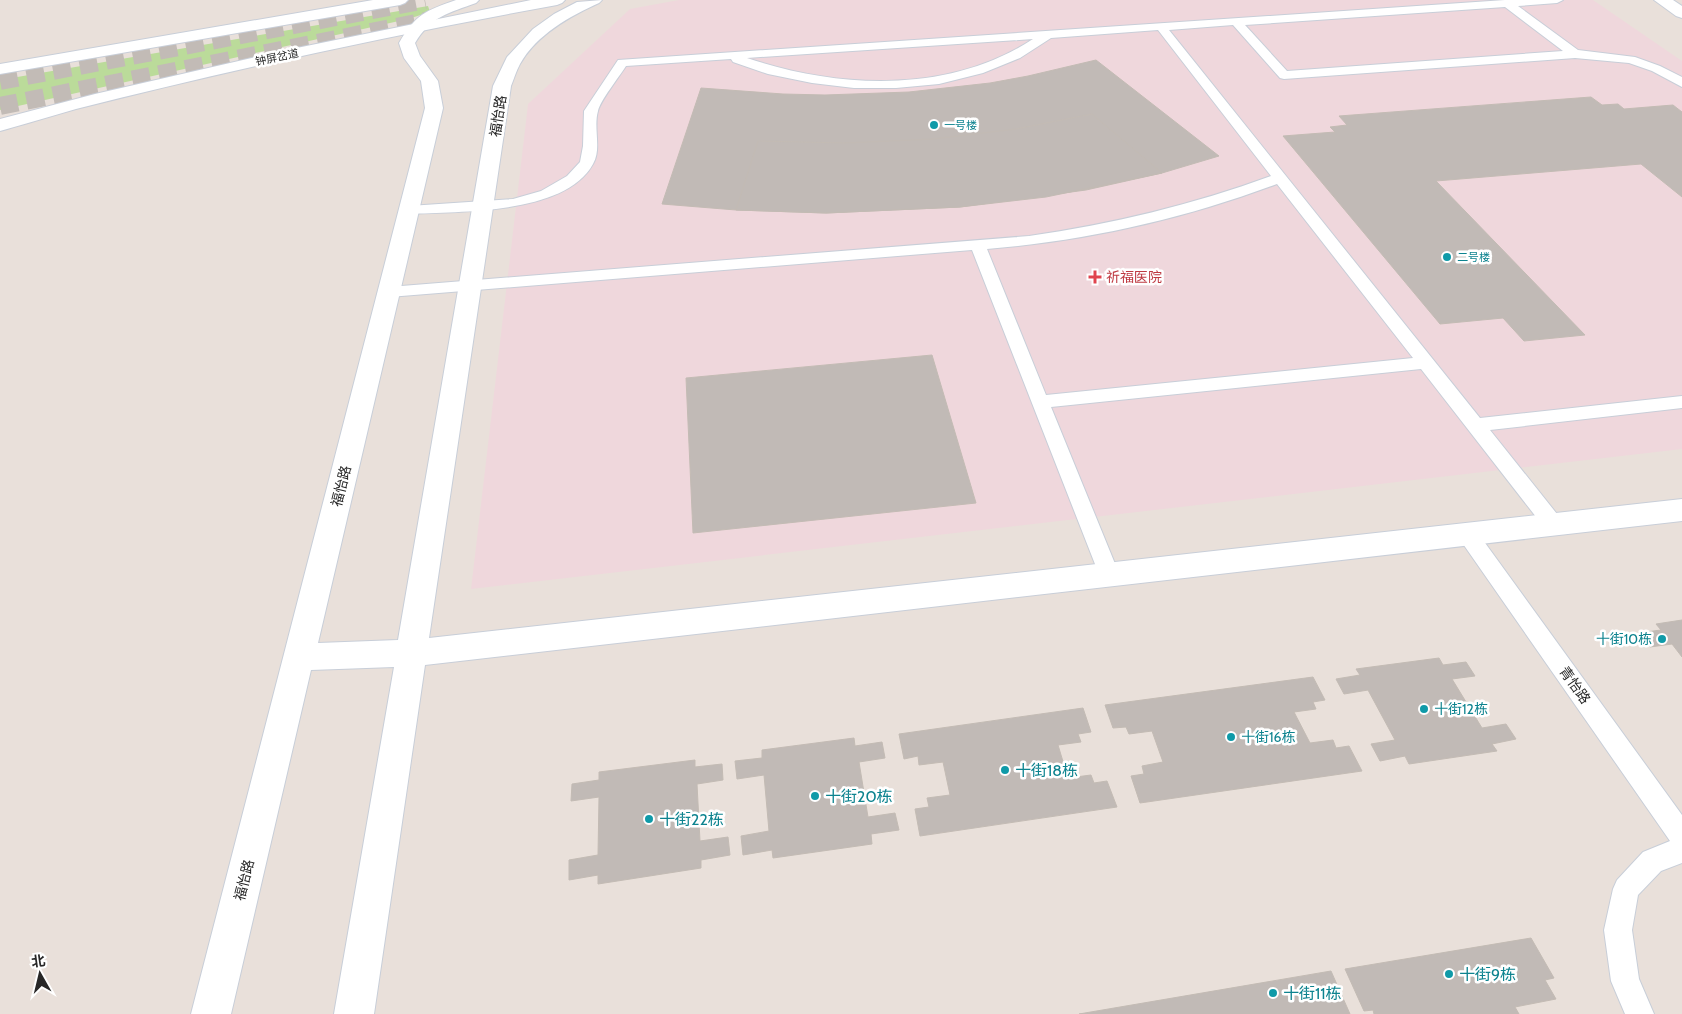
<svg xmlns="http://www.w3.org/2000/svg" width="1682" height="1014" viewBox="0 0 1682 1014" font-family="Cabin,'Noto Sans SC',sans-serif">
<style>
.medical{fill:#efd7dc}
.green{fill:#bbdb9a}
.building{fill:#c1bab6;stroke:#c3bbb4}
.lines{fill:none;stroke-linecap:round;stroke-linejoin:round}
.highway-tunnel{stroke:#c2bbb6;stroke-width:18;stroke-dasharray:18 9;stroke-linecap:butt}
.lane-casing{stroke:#c8ced8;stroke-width:2}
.street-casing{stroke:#c8ced8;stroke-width:2}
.secondary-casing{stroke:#c8ced8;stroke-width:2}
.lane{fill:#fff;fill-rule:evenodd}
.street{fill:#fff;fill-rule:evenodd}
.secondary{fill:#fff;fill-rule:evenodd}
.culture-dot{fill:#0f9aa8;stroke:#fff;stroke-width:2}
.health-dot{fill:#e0444e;stroke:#fff;stroke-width:2}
.labels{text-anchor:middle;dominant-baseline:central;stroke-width:5;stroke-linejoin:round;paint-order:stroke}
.far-street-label{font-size:11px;fill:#272727;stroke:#fff}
.far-culture-label{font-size:11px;fill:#0d838f;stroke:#fff;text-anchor:start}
.street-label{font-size:14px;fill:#272727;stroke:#fff}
.health-label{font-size:14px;fill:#be3a42;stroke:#fff;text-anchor:start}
.culture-label{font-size:14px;fill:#0d838f;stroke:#fff;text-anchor:start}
.near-culture-label{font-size:16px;fill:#0d838f;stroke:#fff;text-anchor:start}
</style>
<rect width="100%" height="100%" fill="#e9e0da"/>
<polygon class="medical" points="679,0 1593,0 1682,61 1682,449 471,589 528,104 630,9"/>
<polygon class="green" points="428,6 430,12 408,19 0,110 0,80"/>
<g class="building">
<polygon points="1096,60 1219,156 1162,173 1086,190 960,207 826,213 736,210 662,204 701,88 783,94 825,95 909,92 990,83 1028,76"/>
<polygon points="1591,97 1602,105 1618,104 1624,109 1673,105 1682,112 1682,197 1641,164 1436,181 1585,335 1524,341 1503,318 1440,324 1283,136 1335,132 1330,127 1347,125 1339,116"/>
<polygon points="1092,114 1162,173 1046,197 960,207 826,213 736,210 758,141 845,143 933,139 1016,129"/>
<polygon points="932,355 976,503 693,533 686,378"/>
<polygon points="1682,620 1682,657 1672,644 1650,647 1638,633 1661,630 1656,624"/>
<polygon points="1439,658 1443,665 1466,662 1475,676 1452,679 1482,728 1506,724 1516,739 1492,744 1497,751 1409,764 1405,756 1380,761 1371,744 1395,740 1368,690 1344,694 1336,679 1360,675 1356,669"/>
<polygon points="1313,677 1325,700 1313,702 1316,709 1294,712 1310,743 1333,740 1336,748 1349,746 1362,771 1140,803 1131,776 1144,774 1142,766 1163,762 1152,731 1129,734 1126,727 1113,728 1105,705"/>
<polygon points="1083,708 1091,732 1078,734 1081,742 1058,745 1068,778 1091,775 1094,783 1107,781 1117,807 920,836 915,809 929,807 927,798 950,795 943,762 919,765 918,756 904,759 899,734"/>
<polygon points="854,738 855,746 882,742 885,758 859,762 868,817 895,813 899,830 871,834 872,844 773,858 772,850 743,855 741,836 769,831 764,775 737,779 735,761 762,758 762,750"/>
<polygon points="695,760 695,767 722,764 723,780 697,784 700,841 728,837 730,855 701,860 701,868 598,884 598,875 569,880 569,860 598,855 599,797 571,801 572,784 599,780 599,772"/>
<polygon points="1531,938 1554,978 1545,980 1556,999 1515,1007 1519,1014 1374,1014 1373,1010 1364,1011 1345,969"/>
<polygon points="1331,971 1350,1014 1079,1014"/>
</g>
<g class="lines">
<g class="highway-tunnel">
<polyline points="0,81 425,0"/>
<polyline points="0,106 447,17"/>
</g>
<defs>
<g id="lane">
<path d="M1505,0H1563L1557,3L1518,6L1578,50L1635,57L1660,66L1682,77V87L1652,71L1629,63L1575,58L1284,79L1280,78L1233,25L1169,30L1480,418L1682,396V408L1490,430L1561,519L1564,525L1561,531L1554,533L1547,531L1421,369L1051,407L1120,576L1116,582L1109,585L1102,582L972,250L389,297L383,296L381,292L383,288L389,287L1029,236C1112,224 1192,205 1271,176L1158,30L1051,38L1020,58L983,73L939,84L896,88H854L812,83L768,74L733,62L731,59L626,66C619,77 600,101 598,111C593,128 602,149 593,164C565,215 459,211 409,214L404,213L402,210L404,207L409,206L513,199L541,191L567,176L580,162L583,146L584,111L618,60ZM1505,7L1563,51L1287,71L1245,25ZM1033,39C949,94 839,89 747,58ZM1277,184L1413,358L1046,395L987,249C1086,241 1184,219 1277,184Z"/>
<polygon points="1468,527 1475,529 1682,815 1682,863 1661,871 1638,895 1632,930 1639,979 1654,1014 1625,1014 1611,981 1604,930 1613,889 1617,880 1643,852 1670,841 1461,541 1458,535 1461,529"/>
</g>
<path id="street" d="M456,0H479L476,3C449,13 431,16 415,43L420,56L438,81L443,108L318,643L398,640L493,86L507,57L533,29L554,14L577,2L602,0L599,3C570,16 536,35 520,64C516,71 514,79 511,86L429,638L1682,499V521L425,665L374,1014H334L394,667L311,670L231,1014H191L425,108L421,81L404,58L399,43C416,14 425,11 456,0Z"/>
<g id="secondary">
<polygon points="373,0 408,0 405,3 400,5 0,74 0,64"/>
<path d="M531,0H565L562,3L557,5C396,34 235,69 76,109C51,116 26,124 0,131V119L95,94L282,51Z"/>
<polygon points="1654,0 1673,0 1682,6 1682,18 1676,16"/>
</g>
</defs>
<use href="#lane" class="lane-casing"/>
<use href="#street" class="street-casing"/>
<use href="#secondary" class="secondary-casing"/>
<use href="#lane" class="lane"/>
<use href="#street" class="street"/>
<use href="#secondary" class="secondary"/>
</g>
<g class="culture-dot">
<circle cx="934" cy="125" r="5"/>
<circle cx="1447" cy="257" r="5"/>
<circle cx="1662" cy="639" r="5"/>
<circle cx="1424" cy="709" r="5"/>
<circle cx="1231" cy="737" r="5"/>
<circle cx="1005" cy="770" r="5"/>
<circle cx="815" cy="796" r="5"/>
<circle cx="649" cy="819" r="5"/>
<circle cx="1449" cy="974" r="5"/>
<circle cx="1273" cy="993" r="5"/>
</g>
<path class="health-dot" d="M1092.5 269.5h5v5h5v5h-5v5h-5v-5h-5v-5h5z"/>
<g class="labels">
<g class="far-street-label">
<text transform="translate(277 57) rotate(-12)">钟屏岔道</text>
</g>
<g class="far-culture-label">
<text x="944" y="125">一号楼</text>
<text x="1457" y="257">二号楼</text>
</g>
<g class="street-label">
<text transform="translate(498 116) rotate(-81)">福怡路</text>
<text transform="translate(341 486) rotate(-76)">福怡路</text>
<text transform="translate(1575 685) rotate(55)">青怡路</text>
<text transform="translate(244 880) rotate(-76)">福怡路</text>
</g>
<g class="health-label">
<text x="1106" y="277">祈福医院</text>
</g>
<g class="culture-label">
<text x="1652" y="639" text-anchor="end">十街10栋</text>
<text x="1434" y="709">十街12栋</text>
<text x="1241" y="737">十街16栋</text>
</g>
<g class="near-culture-label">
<text x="1015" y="770">十街18栋</text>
<text x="825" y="796">十街20栋</text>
<text x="659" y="819">十街22栋</text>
<text x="1459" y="974">十街9栋</text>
<text x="1283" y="993">十街11栋</text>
</g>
</g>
<g transform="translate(40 974) rotate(352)" stroke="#ffffff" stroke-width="4" paint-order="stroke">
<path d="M0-4L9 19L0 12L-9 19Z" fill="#272727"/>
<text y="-8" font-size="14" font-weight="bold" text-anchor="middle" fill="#272727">北</text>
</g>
</svg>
